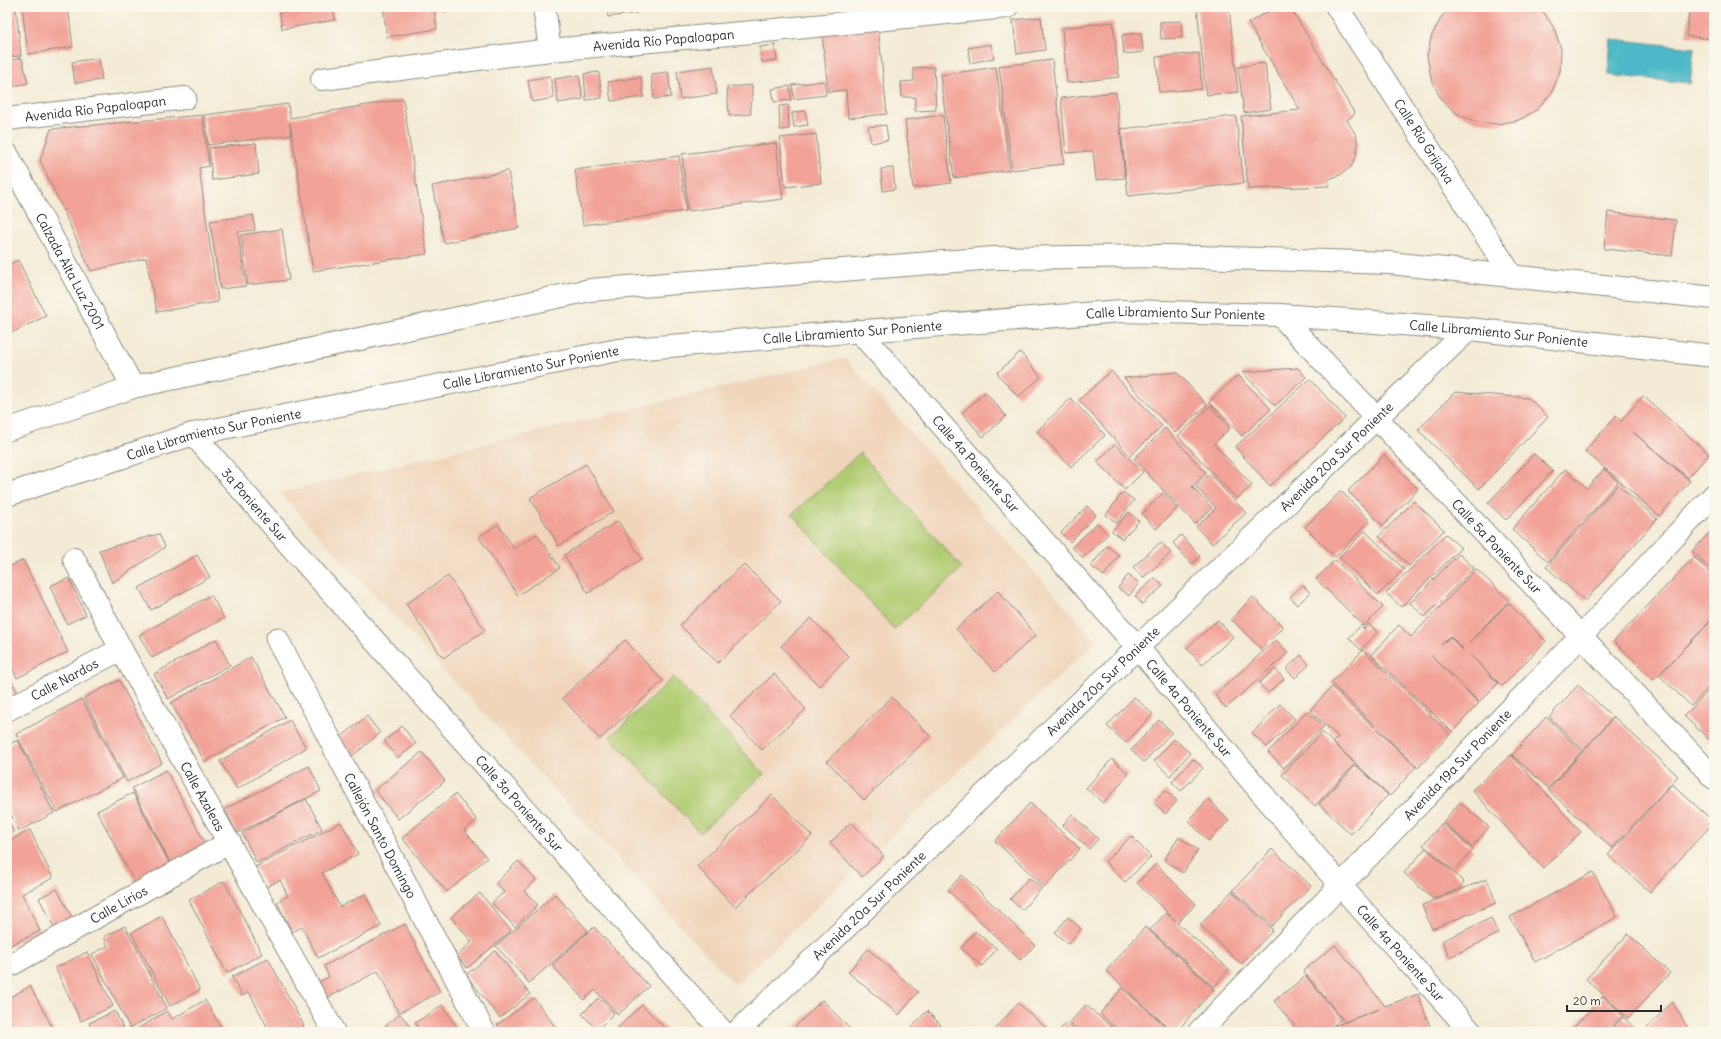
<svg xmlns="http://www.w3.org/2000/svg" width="1721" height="1039" viewBox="0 0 1721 1039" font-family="Delius,sans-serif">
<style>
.built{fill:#f0d5bc}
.green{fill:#b1cc72;stroke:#6e7c4e}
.water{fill:#4db9c8;stroke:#3c727a}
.building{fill:#f2a298;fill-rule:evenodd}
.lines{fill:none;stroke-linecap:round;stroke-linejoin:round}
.street-casing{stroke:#8f8b80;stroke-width:24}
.secondary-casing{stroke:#8f8b80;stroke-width:24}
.primary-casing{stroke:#8f8b80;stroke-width:24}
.street{stroke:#fff;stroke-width:22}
.secondary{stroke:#fff;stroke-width:22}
.primary{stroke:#fff;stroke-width:22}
.labels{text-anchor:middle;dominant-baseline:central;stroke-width:3;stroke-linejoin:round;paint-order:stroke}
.street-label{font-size:13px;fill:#2b2b2b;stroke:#fbf7ec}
</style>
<rect width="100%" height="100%" fill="#fbf7ec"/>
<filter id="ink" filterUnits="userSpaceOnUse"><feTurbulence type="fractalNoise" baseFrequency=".025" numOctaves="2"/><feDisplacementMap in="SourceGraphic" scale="8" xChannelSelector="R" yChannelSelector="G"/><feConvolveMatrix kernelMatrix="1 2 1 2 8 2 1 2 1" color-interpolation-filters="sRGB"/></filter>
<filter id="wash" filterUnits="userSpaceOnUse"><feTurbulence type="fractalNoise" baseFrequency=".012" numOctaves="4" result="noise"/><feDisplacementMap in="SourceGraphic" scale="16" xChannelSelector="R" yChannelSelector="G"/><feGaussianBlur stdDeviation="0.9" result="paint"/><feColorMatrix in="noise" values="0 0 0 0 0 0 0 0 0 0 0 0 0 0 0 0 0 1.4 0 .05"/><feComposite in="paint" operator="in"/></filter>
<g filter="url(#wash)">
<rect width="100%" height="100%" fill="#f3ebd5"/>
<polygon class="built" points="845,358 1096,641 735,985 280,493"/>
<g class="green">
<polygon points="860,453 962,568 894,629 792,514"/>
<polygon points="674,677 764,774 700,833 610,737"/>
</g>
<polygon class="water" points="1611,39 1694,48 1690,83 1608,75"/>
<g id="blocks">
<g class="building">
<polygon points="7,7 16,7 21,56 7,57"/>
<polygon points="22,7 68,7 73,47 28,54"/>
<polygon points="279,7 333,7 335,20 282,29"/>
<polygon points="383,7 434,7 437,29 387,37"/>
<polygon points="438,7 454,7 454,8 439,11"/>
<polygon points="607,7 636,7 637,13 608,17"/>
<polygon points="1197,7 1229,7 1238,92 1206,95"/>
<polygon points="1276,7 1290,7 1355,114 1347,120 1356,135 1358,145 1356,157 1351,167 1340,175 1329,179 1329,186 1248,189 1241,116 1300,110 1248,23"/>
<polygon points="1452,7 1537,7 1542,10 1554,28 1561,49 1560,71 1552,92 1538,109 1519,120 1498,124 1476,122 1456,113 1440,98 1431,78 1427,56 1432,35 1442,16"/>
<polygon points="1654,7 1667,7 1667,9"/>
<polygon points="1690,7 1714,7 1714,39 1686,36"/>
<polygon points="1041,17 1045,50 1017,54 1013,20"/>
<polygon points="1181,21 1182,38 1161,39 1160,22"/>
<polygon points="1113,22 1119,77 1067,83 1062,28"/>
<polygon points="878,26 887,114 848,118 846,90 828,92 822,32"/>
<polygon points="1141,33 1143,52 1124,54 1122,35"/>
<polygon points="991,44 994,58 970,63 968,48"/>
<polygon points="775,45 777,60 762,62 760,47"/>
<polygon points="1199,53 1202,89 1159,92 1156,57"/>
<polygon points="22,58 28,83 7,88 7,61"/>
<polygon points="99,58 102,80 75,83 72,62"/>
<polygon points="1052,60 1064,164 1012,170 999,66"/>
<polygon points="1265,63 1271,109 1244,113 1238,67"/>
<polygon points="713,66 717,94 680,99 677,71"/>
<polygon points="934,67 936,110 915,111 915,97 902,97 901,82 914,81 913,68"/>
<polygon points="996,67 1010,170 954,178 940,75"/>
<polygon points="599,72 602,98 586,100 584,74"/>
<polygon points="668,72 671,97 654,99 651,74"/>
<polygon points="579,75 583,99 558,103 555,79"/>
<polygon points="550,76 554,98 532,102 528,80"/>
<polygon points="641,77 644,97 611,101 608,82"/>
<polygon points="824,81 826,95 794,99 792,85"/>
<polygon points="752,85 752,101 750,102 751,114 729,116 727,87"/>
<polygon points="790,86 791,100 774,102 772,89"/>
<polygon points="1116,92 1125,178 1096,180 1093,151 1066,153 1061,98"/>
<polygon points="403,99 427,254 313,271 290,123 291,135 208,145 204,115 288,104 290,118"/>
<polygon points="788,105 789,129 780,130 779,106"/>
<polygon points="805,111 808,125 794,127 792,113"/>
<polygon points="202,115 209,166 199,168 218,302 157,312 146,258 91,271 40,160 51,129"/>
<polygon points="943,115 951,183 913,188 905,120"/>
<polygon points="1236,116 1244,183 1128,196 1121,129"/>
<polygon points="886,125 888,140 871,143 868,127"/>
<polygon points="816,134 821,183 785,187 780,138"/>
<polygon points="256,143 259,174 212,180 209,148"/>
<polygon points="776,143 783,199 688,211 682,154"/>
<polygon points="679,156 686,211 583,225 575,170"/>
<polygon points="893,168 895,189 883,191 881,169"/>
<polygon points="508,171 519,228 444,243 432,186"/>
<polygon points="1608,212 1676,220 1672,256 1604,249"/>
<polygon points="253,215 255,230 238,232 246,286 220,289 210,221"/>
<polygon points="282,229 289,280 248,285 241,235"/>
<polygon points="18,260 46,316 7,335 7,266"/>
<polygon points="1020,352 1041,377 1018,397 997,373"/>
<polygon points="1298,368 1306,377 1275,406 1242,372"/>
<polygon points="1111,371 1162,426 1130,456 1079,400"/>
<polygon points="1177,372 1207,405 1175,433 1124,378"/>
<polygon points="1238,375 1271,409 1242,436 1209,402"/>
<polygon points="1310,379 1345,418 1270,486 1235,447"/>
<polygon points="985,392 1006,416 983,437 962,413"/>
<polygon points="1455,392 1529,398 1548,417 1479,489 1418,430"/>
<polygon points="1643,396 1709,454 1688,478 1633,432 1690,481 1659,516 1585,451 1616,416 1621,421"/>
<polygon points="1071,398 1105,435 1071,467 1037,431"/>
<polygon points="1210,406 1230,428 1214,444 1252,485 1237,499 1178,436"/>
<polygon points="1165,428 1206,473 1192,487 1212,508 1195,524 1134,459"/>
<polygon points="1115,444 1143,472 1125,490 1097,462"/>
<polygon points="1534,454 1553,471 1506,520 1488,503"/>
<polygon points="1384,455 1418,489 1383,526 1348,491"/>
<polygon points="586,464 614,511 559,546 530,498"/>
<polygon points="1565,469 1587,488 1604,469 1618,482 1548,562 1512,529"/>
<polygon points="1210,474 1246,513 1212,544 1196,527 1216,508 1196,487"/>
<polygon points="1618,485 1657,519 1585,601 1546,567"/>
<polygon points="1341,491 1370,521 1335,557 1305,527"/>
<polygon points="1123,492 1134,500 1117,523 1106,515"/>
<polygon points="1163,493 1177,508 1156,529 1142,514"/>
<polygon points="1414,501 1444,530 1409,566 1379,536"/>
<polygon points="1087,506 1096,515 1070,542 1061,533"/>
<polygon points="1129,512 1139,521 1122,539 1112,531"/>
<polygon points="618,521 642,559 588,593 564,555"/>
<polygon points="1097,523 1108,534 1083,558 1072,547"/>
<polygon points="498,524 514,549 537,534 560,568 518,595 479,537"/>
<polygon points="1714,528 1714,573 1692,551"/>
<polygon points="1365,531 1404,569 1378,595 1339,557"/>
<polygon points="159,534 165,547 112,583 99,550"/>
<polygon points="1446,534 1461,548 1401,607 1386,593"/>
<polygon points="1181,535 1200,556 1192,564 1173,543"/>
<polygon points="1161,542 1171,553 1143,578 1133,567"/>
<polygon points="1107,546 1119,555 1104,576 1091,566"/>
<polygon points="1459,554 1474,568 1425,617 1410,603"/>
<polygon points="197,555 210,577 151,610 139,588"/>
<polygon points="1694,557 1714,576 1714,617 1654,680 1614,641"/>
<polygon points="23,560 68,652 17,678 7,658 7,568"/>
<polygon points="1335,560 1383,607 1364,626 1316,579"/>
<polygon points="744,564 781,601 718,663 680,625"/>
<path d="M1476,569L1509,600L1469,643L1508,603L1546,641L1502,686L1470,655L1498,683L1479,702L1431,655L1479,703L1452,732L1371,655L1399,625L1411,637ZM1450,636L1463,649V650L1450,637L1441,645Z"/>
<polygon points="1128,575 1139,583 1129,596 1118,588"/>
<polygon points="448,576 485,630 443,658 406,604"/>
<polygon points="69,578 86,615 67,624 50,586"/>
<polygon points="1155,578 1163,586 1142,604 1135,596"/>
<polygon points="1303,585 1310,593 1297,605 1290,597"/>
<polygon points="998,591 1036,635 995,672 956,629"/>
<polygon points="211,595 224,618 152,658 139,635"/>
<polygon points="1253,597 1283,627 1261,649 1231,619"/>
<polygon points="811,618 849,657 819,686 781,646"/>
<polygon points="1714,618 1714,682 1691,706 1659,675"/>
<polygon points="1218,620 1233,637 1202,665 1187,648"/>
<polygon points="1369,624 1377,632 1361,650 1349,638 1361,625 1364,629"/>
<polygon points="216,639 230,665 168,699 154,674"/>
<polygon points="625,640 663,681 600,739 562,698"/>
<polygon points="1276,640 1288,653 1226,708 1215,695"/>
<polygon points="1363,650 1450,734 1418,768 1331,683"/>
<polygon points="1301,655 1309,665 1295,678 1286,669"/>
<polygon points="251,657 285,717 205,762 171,703"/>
<polygon points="1275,669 1284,679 1268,693 1259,683"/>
<polygon points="7,674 17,691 7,697"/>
<polygon points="774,674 806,709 762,750 730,716"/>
<polygon points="119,680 162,763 127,782 84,698"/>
<polygon points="1578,685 1613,717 1584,750 1549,717"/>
<polygon points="1714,685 1714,744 1684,716"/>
<polygon points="1332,687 1416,767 1390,796 1333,742 1338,737 1310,710"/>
<polygon points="892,697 930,736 864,800 827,761"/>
<polygon points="1134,697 1153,714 1126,743 1107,726"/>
<polygon points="82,699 123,778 57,812 16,734"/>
<polygon points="1280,704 1295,719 1267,747 1252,733"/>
<polygon points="1307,711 1324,726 1284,768 1268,752"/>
<polygon points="367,716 380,733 350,758 336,741"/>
<polygon points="1546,717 1582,751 1548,788 1512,755"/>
<polygon points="1614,717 1678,776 1612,848 1548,790"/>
<polygon points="290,720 306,748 237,789 220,761"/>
<polygon points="1159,720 1172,732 1144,762 1131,750"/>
<polygon points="402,726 416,744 398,758 384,741"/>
<polygon points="1322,732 1355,764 1315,806 1282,775"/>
<polygon points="1174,739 1190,753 1170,776 1154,761"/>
<polygon points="18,740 54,813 19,831 7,806 7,745"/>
<polygon points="422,752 445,781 398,819 375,790"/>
<polygon points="1511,755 1581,832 1543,868 1472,790"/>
<polygon points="1112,759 1129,774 1103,803 1086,788"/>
<polygon points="1193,759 1203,768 1181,791 1172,782"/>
<polygon points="1356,765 1388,795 1351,834 1319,804"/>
<polygon points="309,766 321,791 237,833 225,809"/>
<polygon points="166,770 206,845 171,864 132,788"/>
<polygon points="1672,784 1714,822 1650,892 1608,855"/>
<polygon points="1165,790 1177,801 1166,814 1154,803"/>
<polygon points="133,793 171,866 136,885 97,811"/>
<polygon points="455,794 477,820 464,830 487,858 447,892 402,838"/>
<polygon points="772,795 812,836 735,907 697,866"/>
<polygon points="306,799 322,829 257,863 242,833"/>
<polygon points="1209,799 1229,821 1208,841 1188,820"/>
<polygon points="1460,802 1489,827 1472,847 1443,822"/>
<polygon points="1030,803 1080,849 1045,887 995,841"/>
<polygon points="1072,814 1098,839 1089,849 1063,825"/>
<polygon points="7,818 14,832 7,835"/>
<polygon points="341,822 358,854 322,873 340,907 365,894 381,926 318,958 302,927 292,932 277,902 288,896 280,880 266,887 255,867"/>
<polygon points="851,822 884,856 862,877 830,843"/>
<polygon points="1442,823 1473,850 1454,871 1423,845"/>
<polygon points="30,830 53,878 22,894 40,931 7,947 7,842"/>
<polygon points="1131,836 1151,857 1125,882 1105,862"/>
<polygon points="1179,837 1198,850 1183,873 1164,860"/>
<polygon points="1426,848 1464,882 1457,890 1433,899 1404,873"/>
<polygon points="1272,849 1311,886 1272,926 1233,890"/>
<polygon points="518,861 536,880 524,891 538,905 515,927 492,903 504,892 496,883"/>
<polygon points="1156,864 1196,904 1177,923 1229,969 1214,987 1150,930 1166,913 1176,921 1137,883"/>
<polygon points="1593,872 1617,917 1535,962 1510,917"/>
<polygon points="962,875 1035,945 1020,960 948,890"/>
<polygon points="1029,878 1042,888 1022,910 1010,899"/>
<polygon points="1487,879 1496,903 1432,929 1422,905"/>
<polygon points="224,881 262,954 227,973 189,900"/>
<polygon points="57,889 74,921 56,931 39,898"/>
<polygon points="1232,891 1273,930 1241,964 1200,925"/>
<polygon points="480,893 511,931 467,968 457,956 472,942 451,917"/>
<polygon points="555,894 588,931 529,983 496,946"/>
<polygon points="162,916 200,990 170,1006 131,933"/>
<polygon points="1068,917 1081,929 1068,944 1055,933"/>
<polygon points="1491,918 1498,934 1450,957 1442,941"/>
<polygon points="405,924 440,992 399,1013 378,971 327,998 319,982 329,977 324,966"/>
<polygon points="125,926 167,1008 130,1028 92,954 108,946 104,937"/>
<polygon points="594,927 649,986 618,1015 595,990 584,1000 552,965"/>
<polygon points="1145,927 1214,989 1176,1032 1173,1032 1106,971"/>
<polygon points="975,931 997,949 982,966 961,948"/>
<polygon points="1628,934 1670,973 1628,1018 1586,979"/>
<polygon points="1335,945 1385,1006 1418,994 1432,1032 1336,1032 1334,1026 1379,1009 1345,1022 1303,971"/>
<polygon points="868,949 918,992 899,1015 848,972"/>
<polygon points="495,951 530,994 500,1018 466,975"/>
<polygon points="87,952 113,1006 81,1021 55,968"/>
<polygon points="268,958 304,1026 292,1032 270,1032 249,992 242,996 232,977"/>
<polygon points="1306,976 1341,1019 1326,1032 1299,1032 1274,1001"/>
<polygon points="30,986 55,1032 8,1032 7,1029 7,999"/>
<polygon points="1122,988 1171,1031 1169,1032 1120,1032 1100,1014"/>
<polygon points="1603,996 1623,1015 1607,1032 1569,1032"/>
<polygon points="534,998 559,1032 503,1032 497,1025"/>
<polygon points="598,998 614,1013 597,1030 582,1014"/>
<polygon points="205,1000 224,1032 132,1032 167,1011 172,1019"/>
<polygon points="822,1000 853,1032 790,1032"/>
<polygon points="1672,1001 1690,1032 1644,1032"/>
<polygon points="1018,1003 1051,1032 993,1032"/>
<polygon points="442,1005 460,1032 421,1032 415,1023"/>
<polygon points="642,1005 669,1032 613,1032"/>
<polygon points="1086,1005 1117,1032 1080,1032 1069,1023"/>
<polygon points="115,1011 125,1032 93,1032 89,1023"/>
<polygon points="927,1011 948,1032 915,1032 911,1028"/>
<polygon points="400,1014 415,1032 387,1032 384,1027"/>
<polygon points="1623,1017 1639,1032 1609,1032"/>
<polygon points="1066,1023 1077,1032 1058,1032"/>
</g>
</g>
</g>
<g filter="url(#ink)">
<use href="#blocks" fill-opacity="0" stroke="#8f8b80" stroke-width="1"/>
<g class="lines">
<defs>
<g id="street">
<polyline points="544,7 550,50"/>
<path id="s1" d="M1337,7L1512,276"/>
<path id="s2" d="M322,79L550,50L775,30L1007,7"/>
<path id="s3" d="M7,119L185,98"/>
<path id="s4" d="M7,154L133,387"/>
<path id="s5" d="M1280,315L1714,778"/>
<path id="s6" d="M859,331L1138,648L1340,885L1471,1032"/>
<path id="s7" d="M193,434L316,575L723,1032"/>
<path id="s8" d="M74,559L121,649L334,1032"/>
<path id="s9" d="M277,639L484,1032"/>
<path id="s10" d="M7,710L121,649"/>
<path id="s11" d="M7,967L230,842"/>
<path id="s12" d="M1199,1032L1581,636L1714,495"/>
</g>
<g id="secondary">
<path id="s13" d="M737,1032L1469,329"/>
</g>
<g id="primary">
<polyline points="7,430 133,387 590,290 994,258 1166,256 1390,263 1714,298"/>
<path id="s14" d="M7,495L193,434L618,350L1122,311L1280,315L1469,329L1714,356"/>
</g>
</defs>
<use href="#street" class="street-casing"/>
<use href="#secondary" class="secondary-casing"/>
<use href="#primary" class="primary-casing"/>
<use href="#street" class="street"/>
<use href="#secondary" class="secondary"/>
<use href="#primary" class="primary"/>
</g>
</g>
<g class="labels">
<g class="street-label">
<text stroke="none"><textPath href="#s2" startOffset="344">Avenida Río Papaloapan</textPath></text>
<text stroke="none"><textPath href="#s3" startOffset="89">Avenida Río Papaloapan</textPath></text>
<text stroke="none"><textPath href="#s1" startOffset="160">Calle Río Grijalva</textPath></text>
<text stroke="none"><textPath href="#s4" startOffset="133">Calzada Alta Luz 2001</textPath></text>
<text stroke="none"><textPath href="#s14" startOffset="1188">Calle Libramiento Sur Poniente</textPath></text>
<text stroke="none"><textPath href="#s14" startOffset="864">Calle Libramiento Sur Poniente</textPath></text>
<text stroke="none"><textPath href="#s14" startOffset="1512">Calle Libramiento Sur Poniente</textPath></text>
<text stroke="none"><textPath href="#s14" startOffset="540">Calle Libramiento Sur Poniente</textPath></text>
<text stroke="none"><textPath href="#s14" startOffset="216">Calle Libramiento Sur Poniente</textPath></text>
<text stroke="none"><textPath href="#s13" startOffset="831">Avenida 20a Sur Poniente</textPath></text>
<text stroke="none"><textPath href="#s6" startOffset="177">Calle 4a Poniente Sur</textPath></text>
<text stroke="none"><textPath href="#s7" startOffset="94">3a Poniente Sur</textPath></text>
<text stroke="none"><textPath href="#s5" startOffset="317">Calle 5a Poniente Sur</textPath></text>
<text stroke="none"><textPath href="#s10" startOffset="65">Calle Nardos</textPath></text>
<text stroke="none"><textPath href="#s13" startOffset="507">Avenida 20a Sur Poniente</textPath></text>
<text stroke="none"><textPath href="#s6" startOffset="501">Calle 4a Poniente Sur</textPath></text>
<text stroke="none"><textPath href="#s12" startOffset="372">Avenida 19a Sur Poniente</textPath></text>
<text stroke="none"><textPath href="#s8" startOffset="270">Calle Azaleas</textPath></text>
<text stroke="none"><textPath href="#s7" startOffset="493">Calle 3a Poniente Sur</textPath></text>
<text stroke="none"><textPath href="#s9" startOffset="222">Callejón Santo Domingo</textPath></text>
<text stroke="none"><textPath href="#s11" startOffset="128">Calle Lirios</textPath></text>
<text stroke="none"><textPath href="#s13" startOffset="183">Avenida 20a Sur Poniente</textPath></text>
<text stroke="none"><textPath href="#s6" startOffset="825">Calle 4a Poniente Sur</textPath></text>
</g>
</g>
<rect width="1721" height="1039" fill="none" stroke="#fbf7ec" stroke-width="24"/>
<path d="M1567 1005v6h94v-6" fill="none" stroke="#2b2b2b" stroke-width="2"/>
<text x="1573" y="1005" font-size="12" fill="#2b2b2b" stroke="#fbf7ec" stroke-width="3" paint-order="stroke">20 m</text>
</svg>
